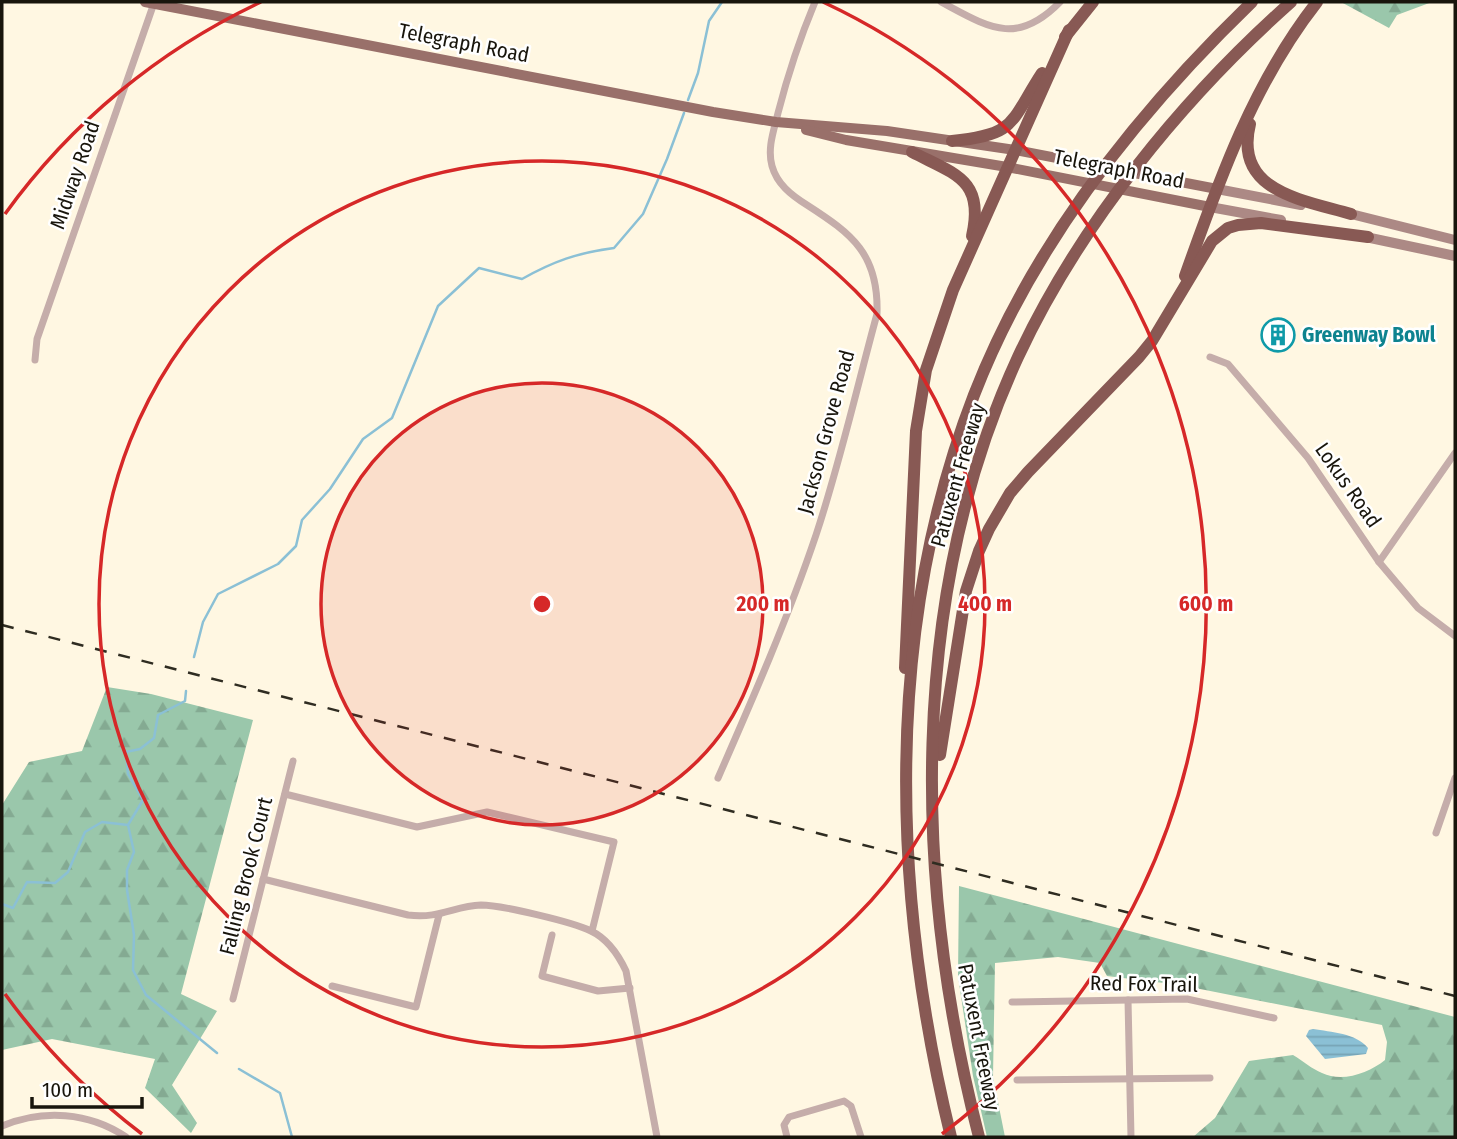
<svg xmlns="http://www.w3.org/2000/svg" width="1457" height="1139" viewBox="0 0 1457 1139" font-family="'Fira Sans Condensed',sans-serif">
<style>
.forest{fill:url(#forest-firs)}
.water{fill:url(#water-rules)}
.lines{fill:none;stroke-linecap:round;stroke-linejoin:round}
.stream{stroke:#8bc0d5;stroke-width:2.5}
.minor{stroke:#c5adaa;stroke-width:7}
.secondary{stroke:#ac8985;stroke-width:10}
.primary{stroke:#99706a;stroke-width:10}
.motorway{stroke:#885954;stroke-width:12}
.rail{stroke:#2f2c21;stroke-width:2.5;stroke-dasharray:12 12;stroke-linecap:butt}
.ring{fill:none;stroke:#d62828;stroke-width:3.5}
.labels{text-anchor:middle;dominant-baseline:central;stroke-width:5;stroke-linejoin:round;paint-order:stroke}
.street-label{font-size:21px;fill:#18150c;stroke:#fff}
.culture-label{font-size:21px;font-weight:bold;fill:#0d838f;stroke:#fff;text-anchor:start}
.centre{fill:#d62828;stroke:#fff;stroke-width:3.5}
.ring-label{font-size:21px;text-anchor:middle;font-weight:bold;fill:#d62828;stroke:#fff;stroke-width:5;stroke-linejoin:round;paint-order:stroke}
</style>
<defs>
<pattern id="forest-firs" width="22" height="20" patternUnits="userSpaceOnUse" patternTransform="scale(1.75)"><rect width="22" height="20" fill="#9ac7ab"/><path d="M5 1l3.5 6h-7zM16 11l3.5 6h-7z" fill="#84aa92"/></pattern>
<pattern id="water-rules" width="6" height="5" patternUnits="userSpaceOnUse" patternTransform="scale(1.75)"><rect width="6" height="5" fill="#8bc0d5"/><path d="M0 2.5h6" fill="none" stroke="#77a4b6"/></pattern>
</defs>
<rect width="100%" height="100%" fill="#fff7e2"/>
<g class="forest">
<polygon points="1341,2 1432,2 1397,15 1389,28"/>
<polygon points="107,687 151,694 253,720 181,994 217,1011 172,1085 197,1123 191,1133 145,1088 155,1059 52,1039 2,1050 2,805 29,762 82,751"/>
<path d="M959,886L1455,1017V1137H1193L1215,1118L1249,1061L1293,1055C1303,1061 1312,1069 1322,1073C1342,1083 1369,1073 1385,1060L1387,1042L1382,1025L1180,985L1107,976L1100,963L1058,957L995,963L993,1077L1005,1137H987L973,1076L958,976Z"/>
</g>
<path class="water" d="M1313,1029C1331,1032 1356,1033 1368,1048L1366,1054L1325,1059L1306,1036L1309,1030Z"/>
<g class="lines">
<g class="stream">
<polyline points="688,100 698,73 709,21 722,2"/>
<path d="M194,657L203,622L218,594L278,564L296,546L302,520L330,489L363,439L392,418L438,306L479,268L522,279C554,261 577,253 614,248L643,214L667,159L684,113"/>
<polyline points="186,691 185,701 158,715 154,738 140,749 126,752 128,774 143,800 128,825 134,852 127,870 127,890 134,935 133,970 146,995 217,1053"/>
<polyline points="2,904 13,908 27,882 55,883 68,872 85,832 102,822 128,825"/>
<polyline points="239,1069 280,1093 292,1137"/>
</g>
<g class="minor">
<path d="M941,2C988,27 1016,47 1060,2"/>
<polyline points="1210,357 1228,364 1308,458 1379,562 1418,608 1455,636"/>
<polyline points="35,360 37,339 154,3"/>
<polyline points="1379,562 1455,453"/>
<path d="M718,778C753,698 788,618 816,535C840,463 857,387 877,314C879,254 852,234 807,205C791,195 777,184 772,166C767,148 774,130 778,113C788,74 800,38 815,2"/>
<polyline points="285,794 417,827 487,812 614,842 592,931"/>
<polyline points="1436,833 1455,778"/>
<path d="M263,879L408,915C440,919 454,906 481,905C501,905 573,922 591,931C608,939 618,954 626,971L657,1137"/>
<polyline points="552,935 542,976 598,991 630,988"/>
<polyline points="332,986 416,1007 439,915"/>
<polyline points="233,999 293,761"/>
<polyline points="1128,1000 1131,1137"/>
<polyline points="1012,1002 1187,999 1274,1018"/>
<polyline points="1017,1080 1210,1078"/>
<path d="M2,1126C43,1109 89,1112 126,1137"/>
<polyline points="787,1137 784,1125 789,1117 844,1101 851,1106 861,1137"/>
</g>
<g class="secondary">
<polyline points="1217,189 1301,205"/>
<polyline points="1210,207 1281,220"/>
<polyline points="1347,213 1455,240"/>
<polyline points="1361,236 1455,256"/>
</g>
<g class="primary">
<polyline points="145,2 713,112 776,122 887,131 1015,150 1217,189"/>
<polyline points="806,130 846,140 1007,167 1210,207"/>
</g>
<g class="motorway">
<polyline points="1065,37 1093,2"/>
<path d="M1250,124C1233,192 1304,200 1351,214"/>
<path d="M952,141C1017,135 1010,122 1042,73"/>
<path d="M912,152C954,174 985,179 972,236"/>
<path d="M1185,276C1219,180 1254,82 1317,2"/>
<polyline points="905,668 916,431 926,370 953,290 1069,30"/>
<polyline points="940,755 966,591 979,551 989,529 1010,493 1028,472 1139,357 1152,341 1212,241 1228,228 1238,225 1261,223 1368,237"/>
<path d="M951,1137C892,896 883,630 974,395C1032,245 1137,113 1252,2"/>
<path d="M979,1137C914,885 907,598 1018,357C1080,224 1182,99 1291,2"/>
</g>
<polyline class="rail" points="2,625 1455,996"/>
</g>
<circle cx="542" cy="604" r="221" fill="#d62828" fill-opacity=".12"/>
<g class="ring">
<circle cx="542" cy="604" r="221"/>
<circle cx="542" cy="604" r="443"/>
<path d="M142 1134A664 664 0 0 1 5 994M5 214A664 664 0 0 1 261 2M823 2A664 664 0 0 1 942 1134"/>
</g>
<defs>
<symbol id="building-ring" viewBox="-11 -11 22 22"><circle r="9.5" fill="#fff" stroke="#0f9aa8" stroke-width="1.5"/><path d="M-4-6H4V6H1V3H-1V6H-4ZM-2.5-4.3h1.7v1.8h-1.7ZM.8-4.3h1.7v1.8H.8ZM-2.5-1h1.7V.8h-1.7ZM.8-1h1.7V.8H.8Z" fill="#0f9aa8"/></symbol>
</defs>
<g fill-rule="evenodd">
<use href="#building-ring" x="1259" y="316" width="38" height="38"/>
</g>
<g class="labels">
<g class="street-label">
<text transform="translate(464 43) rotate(11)">Telegraph Road</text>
<text transform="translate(1119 169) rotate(11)">Telegraph Road</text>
<text transform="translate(75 175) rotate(-71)">Midway Road</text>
<text transform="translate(826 432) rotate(-75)">Jackson Grove Road</text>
<text transform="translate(958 475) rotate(-74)">Patuxent Freeway</text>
<text transform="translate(1348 485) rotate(55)">Lokus Road</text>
<text transform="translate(246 876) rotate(-76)">Falling Brook Court</text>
<text transform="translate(1144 984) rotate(1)">Red Fox Trail</text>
<text transform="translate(979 1037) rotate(79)">Patuxent Freeway</text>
</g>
<g class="culture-label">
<text x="1302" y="335">Greenway Bowl</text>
</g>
</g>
<circle cx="542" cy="604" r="10" class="centre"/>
<g class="ring-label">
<text x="763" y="611">200 m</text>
<text x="985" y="611">400 m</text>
<text x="1206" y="611">600 m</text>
</g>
<rect width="1457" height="1139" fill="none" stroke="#18150c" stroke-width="7"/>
<path d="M32 1097v10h110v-10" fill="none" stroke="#18150c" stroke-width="3.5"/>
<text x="42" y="1097" font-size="21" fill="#18150c" stroke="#ffffff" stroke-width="5" paint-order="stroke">100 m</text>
</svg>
